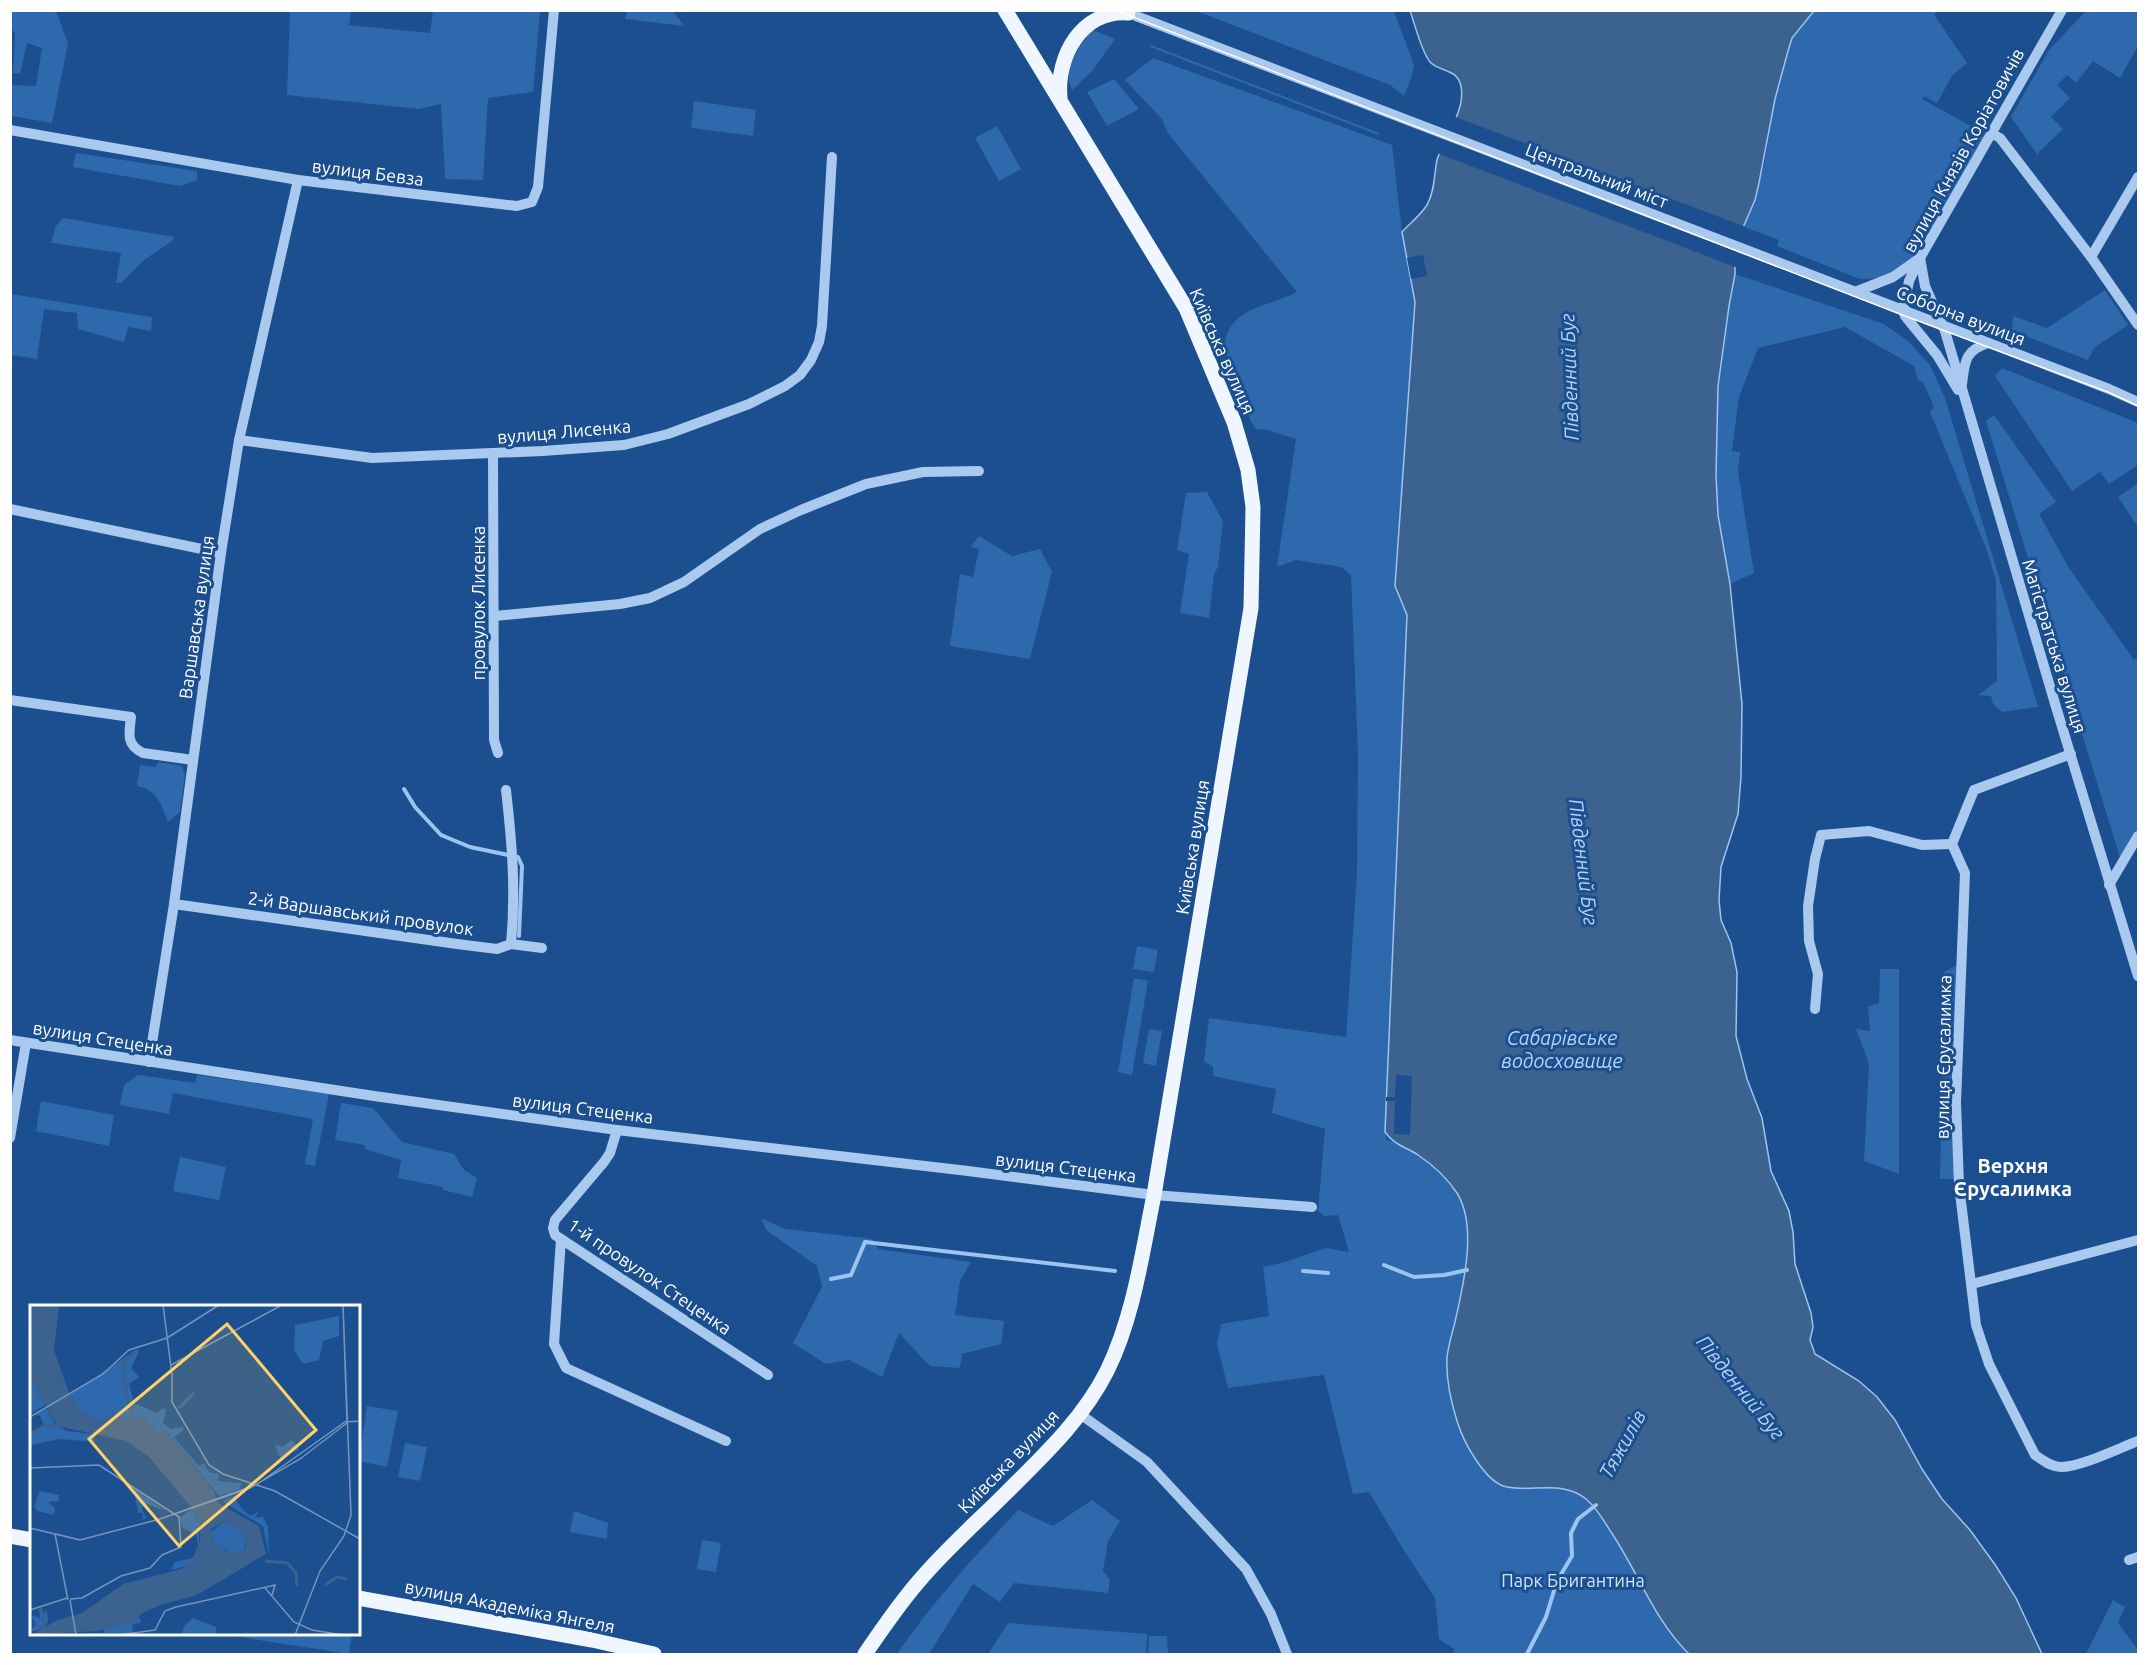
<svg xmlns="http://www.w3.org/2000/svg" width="2149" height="1665" viewBox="0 0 2149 1665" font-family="Ubuntu,sans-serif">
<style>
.green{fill:#2e69ad}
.water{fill:#3c6290;stroke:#9cc4f0;stroke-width:1.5}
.pier{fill:#1b4f8f}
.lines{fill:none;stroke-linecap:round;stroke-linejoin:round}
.stream{stroke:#9cc4f0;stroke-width:4}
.minor{stroke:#a9c9ee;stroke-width:10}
.major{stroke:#f0f6ff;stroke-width:15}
.tram{stroke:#fff;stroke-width:1.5}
.labels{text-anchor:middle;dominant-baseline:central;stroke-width:6;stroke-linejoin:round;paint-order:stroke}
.street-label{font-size:18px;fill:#fff;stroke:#1b4f8f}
.park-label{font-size:18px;fill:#cfe3fa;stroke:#1b4f8f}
.water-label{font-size:20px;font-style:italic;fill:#b5d3f5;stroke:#1b4f8f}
.neighbourhood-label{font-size:20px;font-weight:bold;fill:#fff;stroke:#1b4f8f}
.inset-river{fill:none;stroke:#3c6290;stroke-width:3}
.inset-road{fill:none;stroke:#7695bc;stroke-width:1.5}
.view{fill:#ffd166;fill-opacity:0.15;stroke:#ffd166;stroke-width:3}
.inset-edge{fill:none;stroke:#fff;stroke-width:3}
</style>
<rect width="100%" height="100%" fill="#1b4f8f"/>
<g class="green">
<polygon points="524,10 540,12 533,92 488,98 483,180 445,179 441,104 419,109 287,95 290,11 351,11 349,25 430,33 433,11"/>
<path d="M1814,10L1937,11L1934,15L1967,63L1952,76L1937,103L1924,96L1922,99L1985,134L1916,258C1899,271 1881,280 1860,279L1777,246L1779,240L1744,227L1755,200L1765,161L1775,99L1783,67L1792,38Z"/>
<polygon points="12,11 56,11 68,43 52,123 11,116 11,85 36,86 42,48 27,43 20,74 13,73 15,33 11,29"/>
<polygon points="627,11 673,11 684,26 625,19"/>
<polygon points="1196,11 1394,11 1414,65 1412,75 1404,96 1390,85"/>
<polygon points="2086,11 2137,11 2138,46 2120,78 2093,61 2076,83 2067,75 2057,85 2070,98 2051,117 2063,129 2037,154 2011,117 2049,50"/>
<path d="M1092,30L1115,39L1092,71L1072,90C1062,66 1078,49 1092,30Z"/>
<polygon points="1151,45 1379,133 1378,135 1150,47"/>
<path d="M1153,58L1392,145L1402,232L1415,302L1395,585L1407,615L1386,1140L1392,1141L1429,1129L1601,1480L1704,1654H1453L1454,1649L1439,1639L1435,1598L1403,1549L1369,1492L1353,1494L1324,1375L1228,1388L1217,1344L1221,1324L1269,1316L1263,1267L1285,1262L1326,1248L1349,1252L1338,1215L1324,1216L1318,1211L1325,1129L1272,1113L1276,1089L1213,1076V1067L1204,1061L1209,1018L1346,1037L1357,873L1358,755L1351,575L1341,567L1296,560L1277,567L1296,439L1268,430L1256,429L1251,422L1224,347C1228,307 1268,307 1297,292L1168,133L1162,119L1125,80Z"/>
<polygon points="1114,79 1139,109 1107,126 1087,92"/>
<polygon points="694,101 756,110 753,136 691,128"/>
<polygon points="997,126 1021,169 999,181 975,138"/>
<polygon points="76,153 197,171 197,180 180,186 73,167"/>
<polygon points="63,218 174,237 172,241 144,260 121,283 116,283 121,253 51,243 56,226"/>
<polygon points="1735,274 1884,324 1908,341 1930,365 1945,398 2038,707 2002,712 1993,704 1991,696 1978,695 1997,681 1996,580 1986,548 1930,412 1934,407 1923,382 1918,380 1914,366 1845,327 1758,348 1739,397 1732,451 1740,452 1738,471 1754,573 1730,584 1718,515 1716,475 1718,386 1729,306"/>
<polygon points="2105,290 2128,325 2094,348 2088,360 2012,331 2013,316 2047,328"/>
<polygon points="11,294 152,317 151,331 128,327 124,342 78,329 77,313 44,309 37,359 11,355"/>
<polygon points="2002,368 2138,423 2138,465 2109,484 2100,472 2072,491 1995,376"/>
<polygon points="1994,415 2056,502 2039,514 2069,568 2134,660 2138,657 2138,837 2122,864 1986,421"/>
<polygon points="2138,483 2138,527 2118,497"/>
<polygon points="1207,492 1223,521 1218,567 1214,574 1209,618 1180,613 1189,554 1177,550 1186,493"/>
<polygon points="979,536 1012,556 1040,549 1052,572 1030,659 950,646 960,574 973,577 979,549 971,547"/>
<path d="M158,762L182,766L185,775L180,812L168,822C162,805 156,789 137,786L140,765L156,767Z"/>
<polygon points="1137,946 1158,950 1154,972 1133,969"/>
<polygon points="1957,965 1955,1179 1940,1179 1944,972"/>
<polygon points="1880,969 1899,969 1899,1174 1864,1161 1869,1064 1856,1029 1870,1031 1868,1007 1879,1003"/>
<polygon points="1134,978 1148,981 1132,1075 1118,1072"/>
<polygon points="1149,1029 1162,1031 1156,1066 1143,1063"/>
<polygon points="138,1075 195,1083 197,1075 329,1094 315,1166 305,1164 313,1119 173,1093 169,1114 120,1105 124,1085"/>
<polygon points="41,1101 114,1115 109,1146 36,1131"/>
<polygon points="341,1103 373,1108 402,1142 454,1154 464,1170 477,1178 472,1197 443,1190 443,1187 398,1178 401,1160 365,1149 365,1145 335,1140"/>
<polygon points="180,1157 226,1167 219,1200 173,1191"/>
<polygon points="761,1218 785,1229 873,1239 878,1249 971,1262 960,1281 955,1315 1004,1321 1001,1344 962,1354 960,1368 930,1366 899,1333 882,1377 849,1360 826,1364 793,1343 822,1287 817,1266 766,1230"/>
<polygon points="367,1406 398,1411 387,1467 359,1461"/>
<polygon points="405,1443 427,1447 420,1481 398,1477"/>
<path d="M1092,1500L1120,1521L1108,1541L1103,1571L1110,1580L1108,1593L1014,1583L1000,1602L973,1584L929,1654H897C934,1600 973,1558 1018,1510L1053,1526Z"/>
<polygon points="574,1511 608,1523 607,1539 570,1532"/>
<polygon points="702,1540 721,1543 716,1572 697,1569"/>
<polygon points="2113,1600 2125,1607 2118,1623 2138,1650 2138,1654 2086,1654"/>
<polygon points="1008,1623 1147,1634 1146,1654 988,1654"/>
<polygon points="221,1634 352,1634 349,1654"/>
<polygon points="1149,1636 1167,1636 1168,1654 1148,1654"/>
</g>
<path class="water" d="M1410,11H1814L1792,38L1788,51L1775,99L1759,183L1755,200L1735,246V274L1729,306L1718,386L1716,475L1718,515L1730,584L1742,704L1741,777L1738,814L1721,867L1719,900L1721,920L1731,943L1737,972L1736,1036L1747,1079L1762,1118L1771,1171L1789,1211L1793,1232L1795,1264L1811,1313L1813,1327L1810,1340L1815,1354L1859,1381L1877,1397L1895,1420L1922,1469L1942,1499L1970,1530L1996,1566L2016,1598L2042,1654H1689C1654,1620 1638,1572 1611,1532C1604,1521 1597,1508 1586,1499C1563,1480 1534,1492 1507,1487C1485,1483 1463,1441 1457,1421C1451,1402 1446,1378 1447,1358C1448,1346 1452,1334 1455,1322C1463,1286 1478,1227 1457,1193C1447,1178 1433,1165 1418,1155C1406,1147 1394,1145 1385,1132L1407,615L1395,586L1415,302L1402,232C1410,223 1421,215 1427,205C1435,191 1434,174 1437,160C1444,137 1466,111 1461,86C1457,68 1439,72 1430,62C1421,51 1415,24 1410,11Z"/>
<g class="pier">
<polygon points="1453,116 1746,227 1738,247 1738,268 1437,153"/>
<polygon points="1423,255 1427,276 1411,279 1407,258"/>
<polygon points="1396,1075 1412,1076 1410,1135 1394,1134 1395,1101 1386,1101 1386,1097 1395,1097"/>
</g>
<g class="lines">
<g class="stream">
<polyline points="404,789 415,807 441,835 470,847 518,857 522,866 519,936"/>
<polyline points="1384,1265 1414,1277 1444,1275 1467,1270"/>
<polyline points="1303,1271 1328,1273"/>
<polyline points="831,1279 851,1275 865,1242 1115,1271"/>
<polyline points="1527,1654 1546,1617 1557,1581 1572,1556 1571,1533 1578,1519 1596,1505"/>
</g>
<g class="minor">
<polyline points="1123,11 2109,389 2138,402"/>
<polyline points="10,130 298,180 517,206 532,202 538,187 554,10"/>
<polyline points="1991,133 2000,138 2091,257 2138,325"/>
<polyline points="2091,257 2138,177"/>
<polyline points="1920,258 1925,286 1945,331 2056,707 2138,976"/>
<polyline points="1855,292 1893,277 1920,258"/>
<polyline points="1903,311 1909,281 1920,258 2062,10"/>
<polyline points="1903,311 1905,316 1937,355 1958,390"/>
<path d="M1962,384C1965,362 1964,351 1988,343"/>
<polyline points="239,440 372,458 543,451 624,445 668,434 749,404 785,386 800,375 811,360 819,342 822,326 832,157"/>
<polyline points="493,453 494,740 498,753"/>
<polyline points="10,509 221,553"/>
<polyline points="495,616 620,604 650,598 684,582 760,529 801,510 866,484 923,472 979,471"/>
<path d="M10,700L131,717C129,734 126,745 143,753L193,760"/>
<path d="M2071,754L1974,790L1952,844L1965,873L1956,1103L1959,1185L1976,1325L1989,1364L2035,1455C2043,1460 2051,1467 2061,1467C2081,1467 2119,1448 2138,1441"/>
<path d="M506,790C512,842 516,892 511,944"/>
<polyline points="2109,885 2138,836"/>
<polyline points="174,904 457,944 497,949 511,944 542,948"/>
<polyline points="1815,1009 1818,974 1809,941 1808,906 1815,859 1821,835 1869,831 1922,845 1952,844"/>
<polyline points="10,1040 374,1096 617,1130 968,1171 1154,1195 1312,1207"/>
<polyline points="149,1062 174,904 221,553 239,440 298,180"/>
<polyline points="617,1130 610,1153 604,1162 555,1220 553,1228 555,1235 768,1375"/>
<polyline points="10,1138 26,1043"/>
<polyline points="561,1239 554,1344 566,1368 726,1441"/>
<polyline points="1972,1284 2138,1240"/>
<polyline points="1080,1414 1147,1462 1246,1569 1271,1614 1287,1654"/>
<polyline points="2129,1560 2138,1557"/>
</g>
<g class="major">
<path d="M1060,98C1056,56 1082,10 1128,13"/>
<polyline points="10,1536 32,1540"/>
<polyline points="358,1598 592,1640 654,1654"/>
<path d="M865,1654C882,1629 899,1604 919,1581C945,1550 977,1522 1006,1493C1043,1456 1083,1419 1107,1371C1134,1316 1142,1253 1154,1195L1251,608L1253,507L1248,470L1234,422L1186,308L1005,10"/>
</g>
<polyline class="tram" points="1115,10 1905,316 2108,392 2138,406"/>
</g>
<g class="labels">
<g class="street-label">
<text transform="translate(1963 150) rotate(-61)">вулиця Князів Коріатовичів</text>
<text transform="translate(368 172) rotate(7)">вулиця Бевза</text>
<text transform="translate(1597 175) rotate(21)">Центральний міст</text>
<text transform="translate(1961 315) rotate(21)">Соборна вулиця</text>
<text transform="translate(1223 351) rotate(66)">Київська вулиця</text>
<text transform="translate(564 431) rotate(-5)">вулиця Лисенка</text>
<text transform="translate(478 603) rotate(-90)">провулок Лисенка</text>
<text transform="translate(196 617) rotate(-82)">Варшавська вулиця</text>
<text transform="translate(2055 646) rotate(73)">Магістратська вулиця</text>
<text transform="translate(1192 847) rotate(-81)">Київська вулиця</text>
<text transform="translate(361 913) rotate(8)">2-й Варшавський провулок</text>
<text transform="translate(103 1038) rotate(9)">вулиця Стеценка</text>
<text transform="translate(1943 1057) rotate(-89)">вулиця Єрусалимка</text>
<text transform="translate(583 1108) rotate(7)">вулиця Стеценка</text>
<text transform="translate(1066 1167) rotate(7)">вулиця Стеценка</text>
<text transform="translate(650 1276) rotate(34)">1-й провулок Стеценка</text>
<text transform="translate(1008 1461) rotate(-46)">Київська вулиця</text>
<text transform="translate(510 1606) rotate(11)">вулиця Академіка Янгеля</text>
</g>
<g class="park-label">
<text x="1573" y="1580">Парк Бригантина</text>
</g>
<g class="water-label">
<text transform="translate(1569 377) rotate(-92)">Південний Буг</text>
<text transform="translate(1584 862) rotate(83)">Південний Буг</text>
<text x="1562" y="1037">Сабарівське<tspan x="1562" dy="23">водосховище</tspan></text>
<text transform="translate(1741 1387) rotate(51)">Південний Буг</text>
<text transform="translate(1622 1444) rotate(-61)">Тяжилів</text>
</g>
<g class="neighbourhood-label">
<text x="2013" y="1165">Верхня<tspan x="2013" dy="23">Єрусалимка</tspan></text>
</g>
</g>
<g transform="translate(30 1305)">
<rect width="330" height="330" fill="#1b4f8f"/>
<path d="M309,11V31L293,36L289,55L273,59L264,45L265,20ZM107,44L109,47L101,63L109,72L99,79L104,98L127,108L133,103L136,105L133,118L141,124L152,122L154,125L144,132L169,161L174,158L179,167L189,169L188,176L211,178L210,184L189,191L137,127L134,130L87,110L74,115L60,113L35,93ZM0,73L15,100L0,109ZM17,104L25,119L37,126L63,129L65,137L30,134L0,140V130L14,121L10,111L5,110ZM262,135L269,144L265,147L262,143L257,146L259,151L251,154L245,140L252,142ZM104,184L136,206L114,198L112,204L116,213L109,216L113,213L112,208H108ZM10,186L29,190V196L18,197L25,203L24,210L7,206L4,201ZM212,188L206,195L213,205L221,211L229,206L225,213L233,212L238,222L239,250L233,221L192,196ZM162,204L169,219V244L163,256L156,261L142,265L144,257L163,253L168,240L166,229L152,223L150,212ZM194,217L213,227L217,236L214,245L201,248L184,238L180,227ZM9,304L13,309L17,306L18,315L15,323L0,327L6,318L0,310L10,313ZM110,313L111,318L102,319L103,328L37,330L73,328L75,323ZM163,313L186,322V330H139L152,329L154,321Z" fill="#2e69ad"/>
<path d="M2,0L29,2L24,45L40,91L53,107L72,115L87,110L104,115L112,111L129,127H137L184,186L188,198L229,221L236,249L165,291L133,299L112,308L105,317L67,326L0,330L28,315L52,308L93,279L152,264L163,255L170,235L169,219L162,203L119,152L97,136L27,121L0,73ZM194,217L213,227L217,236L215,245L198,247L183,237L181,224Z" fill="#3c6290" fill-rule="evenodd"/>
<path class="inset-river" d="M149,103L164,88M103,116L93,73L94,58L105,46M0,129L15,120L26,121M235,256L257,258L266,268L267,281M295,280L307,272L317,274M10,303L14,311L13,325"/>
<path class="inset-road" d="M133,0L142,70V97L179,160L193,169L245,186L330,234M137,33L189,0M141,60L252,0M0,112L73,69L99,45L137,33M0,163L69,160L149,212M226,180L315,117L330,116M0,223L25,229L38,295M0,223L50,235L130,214L220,183L270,154L317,118L313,0M26,229L50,235L130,214L226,180M235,283L264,317L282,325L313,330M40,294L52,293L91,271L120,263L132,250L151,242L149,211M40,295L46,330M0,305L37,293M89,330L125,325L135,306L146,302L245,280L242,290M265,330L290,266L314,231L321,210L313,0"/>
<path class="view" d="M197,19L286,125L149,241L59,134Z"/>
<rect width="330" height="330" class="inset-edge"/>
</g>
<rect width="2149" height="1665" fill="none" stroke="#ffffff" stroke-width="24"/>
</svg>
